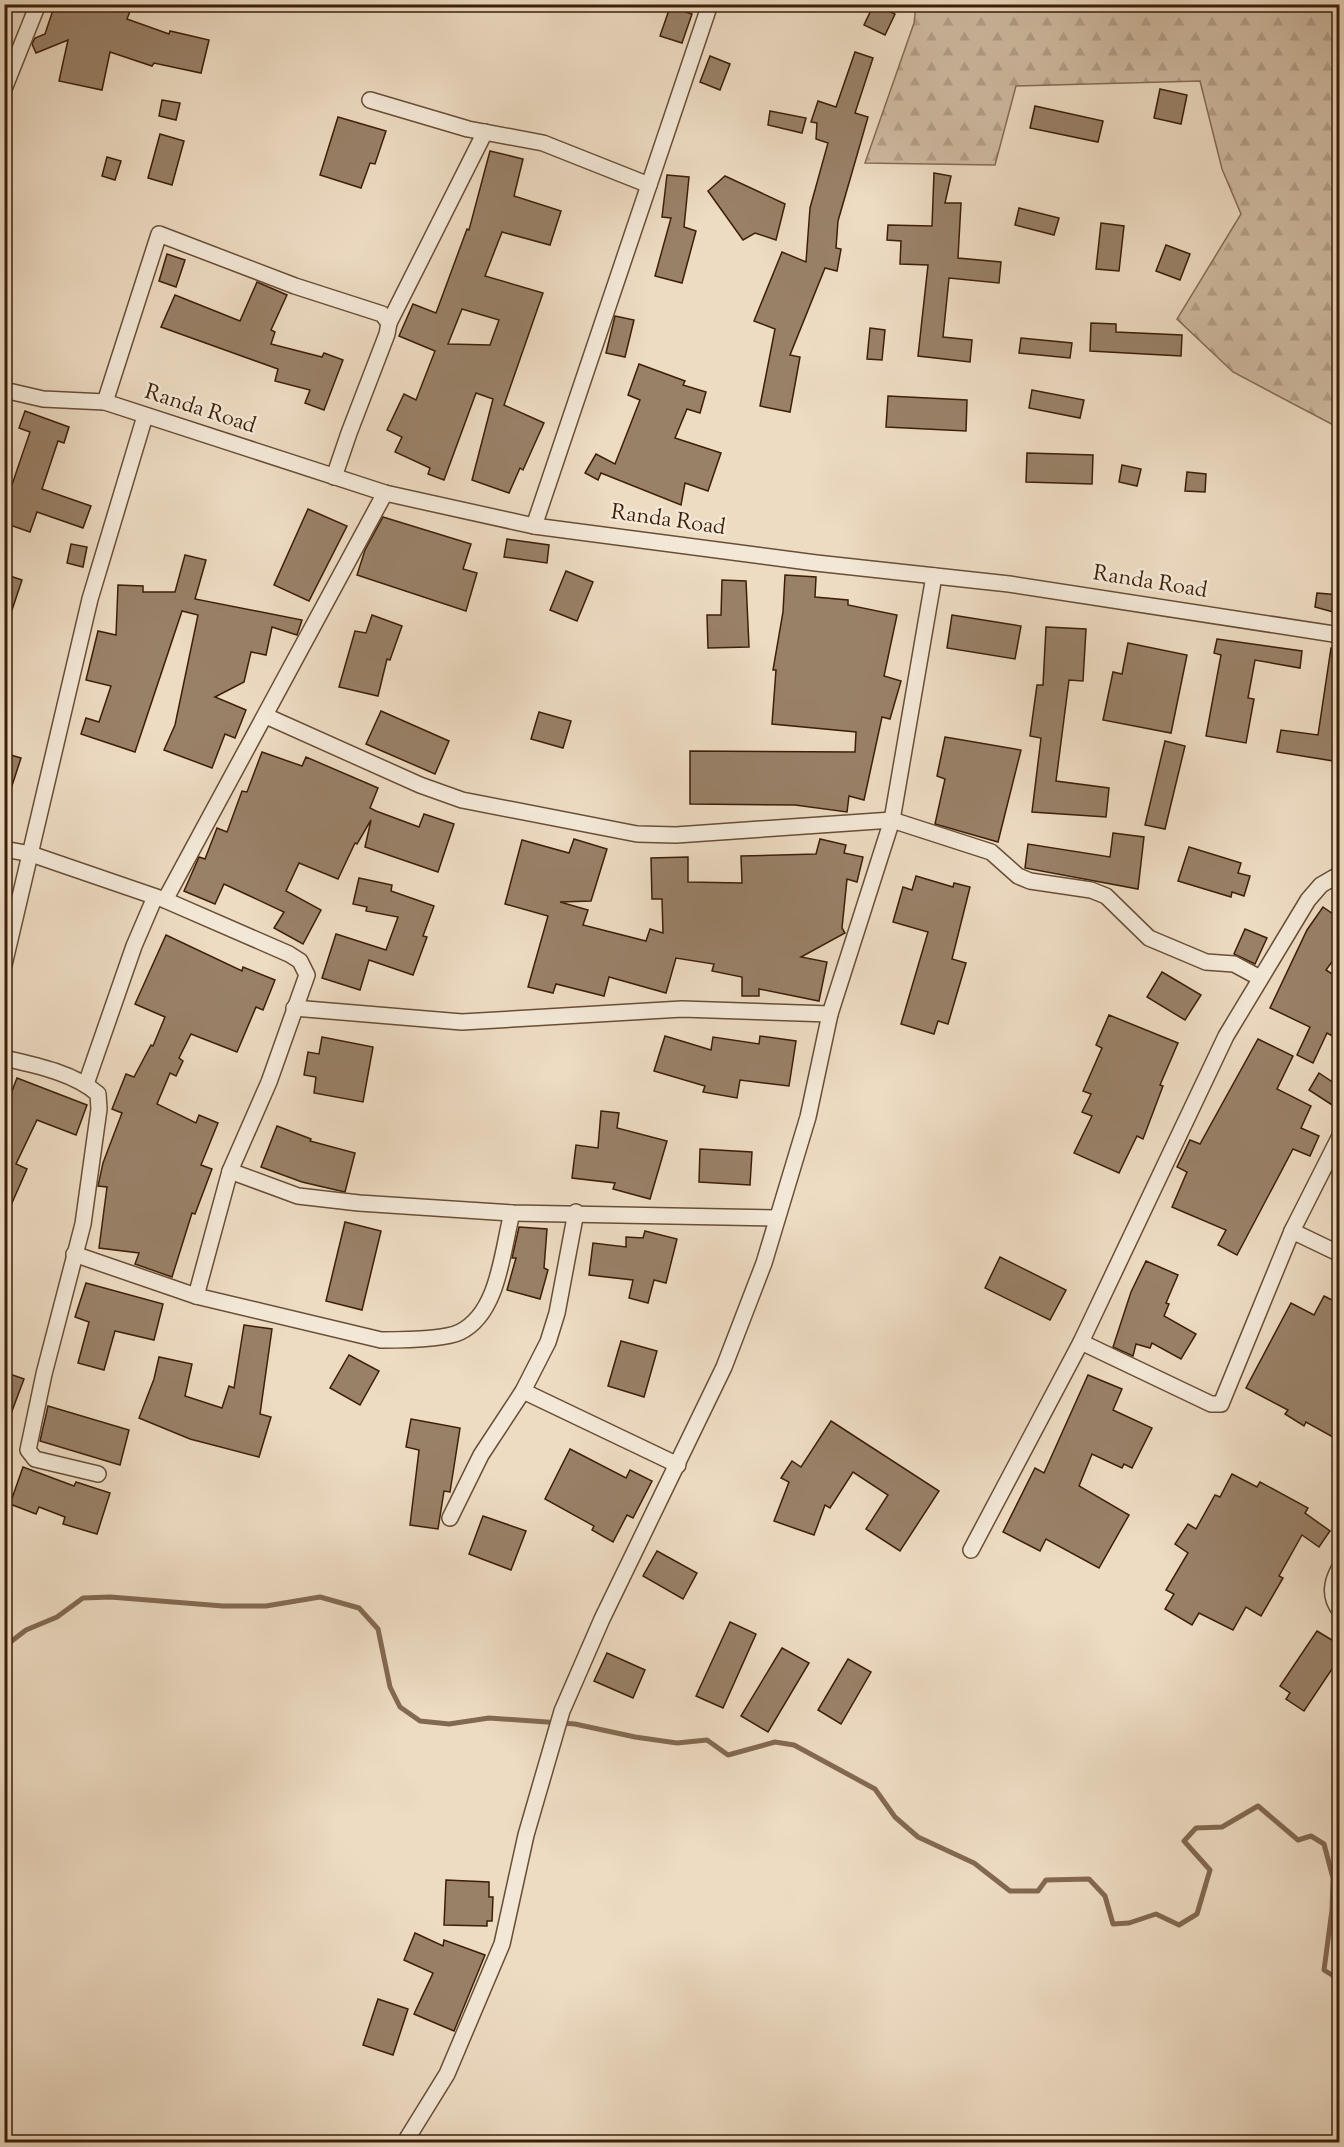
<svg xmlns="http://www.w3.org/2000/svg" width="1344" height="2147" viewBox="0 0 1344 2147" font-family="'Sorts Mill Goudy',serif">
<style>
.forest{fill:url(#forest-firs);stroke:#866d54;stroke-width:1.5}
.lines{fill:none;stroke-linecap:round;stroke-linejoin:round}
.stream{stroke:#836951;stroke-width:5}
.building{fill:#998168;stroke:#3d1f07;stroke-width:1.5;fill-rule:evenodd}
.street-casing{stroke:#694e36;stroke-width:18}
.street{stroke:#f3e8d7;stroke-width:15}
.labels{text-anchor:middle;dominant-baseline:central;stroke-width:5;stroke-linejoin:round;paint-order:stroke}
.street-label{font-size:22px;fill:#3d1f07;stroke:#f3e8d7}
</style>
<defs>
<pattern id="forest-firs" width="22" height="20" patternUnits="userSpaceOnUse" patternTransform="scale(1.5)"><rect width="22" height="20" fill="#cfbba2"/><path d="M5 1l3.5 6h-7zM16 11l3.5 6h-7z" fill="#b3a08a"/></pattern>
</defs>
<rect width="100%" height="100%" fill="#eddbc2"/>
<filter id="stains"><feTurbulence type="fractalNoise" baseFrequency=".00333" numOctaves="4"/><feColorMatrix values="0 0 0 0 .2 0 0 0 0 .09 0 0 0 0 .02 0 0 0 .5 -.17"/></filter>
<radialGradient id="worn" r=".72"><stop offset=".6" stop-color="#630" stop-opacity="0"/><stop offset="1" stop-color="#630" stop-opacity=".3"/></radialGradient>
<polygon class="forest" points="916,5 1339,5 1339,428 1233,372 1177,319 1241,214 1222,169 1200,81 1016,86 995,165 865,163 914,23"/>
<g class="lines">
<polyline class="stream" points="4,1647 26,1630 57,1617 83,1598 110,1597 223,1606 266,1606 320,1597 359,1608 378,1629 390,1687 400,1707 420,1721 449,1724 489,1718 575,1724 635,1737 677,1743 707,1740 728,1755 775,1742 794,1745 875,1789 895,1817 918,1837 974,1863 1010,1891 1038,1891 1046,1880 1089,1879 1105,1896 1113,1924 1129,1923 1156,1914 1179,1925 1197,1914 1210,1870 1184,1841 1196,1828 1222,1827 1258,1806 1298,1840 1311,1836 1324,1844 1333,1878 1332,1910 1324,1970 1340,1980"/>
</g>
<g class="building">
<polygon points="55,4 120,4 131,9 127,19 169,34 170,31 209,40 201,73 154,63 152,66 110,52 102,90 59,81 68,40 36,53 32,44 35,38 45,34"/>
<polygon points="874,4 895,14 885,35 864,25"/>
<polygon points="670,7 692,14 682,43 660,36"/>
<polygon points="855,52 873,58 855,113 868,117 838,221 836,248 841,249 837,271 825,268 790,355 800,357 790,412 760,406 775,329 754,321 782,252 806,262 810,208 828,143 816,139 817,123 811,122 818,101 836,107"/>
<polygon points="710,56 730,64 720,90 700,82"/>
<polygon points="1160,89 1187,95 1181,124 1154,118"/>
<polygon points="162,100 180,103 176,120 159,116"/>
<polygon points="1035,106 1103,121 1098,142 1030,128"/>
<polygon points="770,111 806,118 802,133 768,125"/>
<polygon points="338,117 386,131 375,164 370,163 361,188 320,175"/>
<polygon points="160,134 184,141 172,185 148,178"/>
<path d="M490,151L523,159L514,196L561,211L550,245L502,232L485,276L543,293L504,405L544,423L523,470L520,468L509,493L472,480L493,399L476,393L444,480L428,474L430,468L395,452L402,437L387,430L404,394L416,400L435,351L399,336L413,304L436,313L467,229L469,230ZM462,309L499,320L490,345L448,344Z"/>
<polygon points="107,157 121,161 115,180 102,176"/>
<polygon points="934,173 951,176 945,203 961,203 958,258 1001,262 999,283 949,278 943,337 972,340 970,362 918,356 928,265 900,264 901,241 887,240 888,225 932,226"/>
<polygon points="667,175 689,177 684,227 696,231 682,283 655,276 671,218 662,217"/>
<polygon points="725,176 785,204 776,240 755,233 743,240 708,191"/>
<polygon points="1019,208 1059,218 1054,235 1015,225"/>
<polygon points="1101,223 1124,226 1119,271 1096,269"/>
<polygon points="1166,245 1190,254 1180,280 1156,271"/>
<polygon points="167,254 185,260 176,287 159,281"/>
<polygon points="257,282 287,295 271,330 275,332 271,344 322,357 324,353 343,360 324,410 305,403 310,390 275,381 278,369 161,327 175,295 240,321"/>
<polygon points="615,316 634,320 625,357 606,353"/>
<polygon points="1091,323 1116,324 1116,332 1182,335 1181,356 1090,351"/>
<polygon points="870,328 885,330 882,360 867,359"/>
<polygon points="1021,338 1072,343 1070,358 1019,353"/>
<polygon points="639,364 685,381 683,385 706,392 700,413 687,409 675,438 721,453 708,491 685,483 681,505 601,473 598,480 585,473 596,454 615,464 640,400 628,395"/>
<polygon points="1032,390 1084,400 1080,418 1029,408"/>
<polygon points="888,396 967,400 966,431 886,427"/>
<polygon points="25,411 69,427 64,443 58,441 42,489 91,506 83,528 37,512 30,532 4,523 4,508 30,432 19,428"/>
<polygon points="1027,453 1093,455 1092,484 1026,482"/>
<polygon points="1122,465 1141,469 1137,486 1119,482"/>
<polygon points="1187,472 1206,474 1205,492 1185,491"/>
<polygon points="308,509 347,526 309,601 274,585"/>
<polygon points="383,517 471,544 463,569 477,573 466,611 357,575 365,550"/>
<polygon points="507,539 549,545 547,563 504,557"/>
<polygon points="71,544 87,547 83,567 67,563"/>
<polygon points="185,555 206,560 195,599 302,620 297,635 272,627 266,655 251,652 244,682 215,697 246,710 235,738 225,734 212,768 164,750 175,725 198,615 182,611 135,752 81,734 86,718 99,722 111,686 86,680 98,631 116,635 118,585 143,586 143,592 175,592"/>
<polygon points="566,571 593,582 577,621 550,610"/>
<polygon points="4,574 22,580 7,625 4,624"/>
<polygon points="785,575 816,577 815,597 848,600 848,605 897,615 884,676 901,681 890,719 882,717 864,800 849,796 847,812 795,805 690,804 690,751 855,752 856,732 772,724 776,670 773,670 783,612"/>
<polygon points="722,580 746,581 749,647 708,648 707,615 721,615"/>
<polygon points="1317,593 1340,595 1340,614 1315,607"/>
<polygon points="372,615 402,626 390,660 387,659 378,696 339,687 355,631 366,633"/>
<polygon points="952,615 1021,626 1015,659 947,648"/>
<polygon points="1046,627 1086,629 1083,681 1069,680 1056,781 1109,788 1106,817 1032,812 1041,738 1030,736 1037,685 1043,685"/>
<polygon points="1217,639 1302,651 1300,668 1255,660 1248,698 1254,699 1246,743 1206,736 1221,655 1214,653"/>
<polygon points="1128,643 1187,655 1171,733 1103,720 1113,672 1122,674"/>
<polygon points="1331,648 1340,649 1340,762 1277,752 1281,730 1318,735"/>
<polygon points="381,711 449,741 435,774 366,744"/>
<polygon points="539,712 571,721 563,748 531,739"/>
<polygon points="945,737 1021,750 998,842 935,824 945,779 937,776"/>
<polygon points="1165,741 1185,746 1165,829 1145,825"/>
<polygon points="262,752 302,766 306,757 378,788 370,808 376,811 419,827 424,814 454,824 438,872 365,847 371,820 357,844 355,843 338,879 299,863 286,891 321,910 303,944 274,928 284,912 224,884 215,904 184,891 199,857 205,859 217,828 227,832 242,791 247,792"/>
<polygon points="4,753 21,758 8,798 4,798"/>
<polygon points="1113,833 1144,837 1138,889 1025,868 1028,844 1110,857"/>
<polygon points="574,839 607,849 591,901 560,902 588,910 583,925 646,941 650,929 663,933 662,899 652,899 651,858 688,857 688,882 742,883 741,856 816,854 820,839 846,845 844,853 863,857 857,882 847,879 842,928 845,933 801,957 827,962 819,1001 759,989 759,996 742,996 742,977 712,971 714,964 676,958 666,993 609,977 604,996 556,984 553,993 528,987 548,916 505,904 522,840 569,853"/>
<polygon points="1189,847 1241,863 1238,873 1250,876 1244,896 1232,892 1231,897 1178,881"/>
<polygon points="916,876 953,887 954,883 970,887 952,959 966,963 948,1024 938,1021 934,1034 901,1024 928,932 893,922 903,887 912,890"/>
<polygon points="359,878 392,885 391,891 434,906 423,936 427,937 413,975 369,960 360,990 322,978 336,934 386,950 398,917 366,911 367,907 353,904"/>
<polygon points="1323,907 1340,919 1340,951 1326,970 1340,979 1340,1040 1327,1033 1313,1063 1297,1055 1310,1027 1270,1008 1307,930"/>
<polygon points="1245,929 1267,938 1255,964 1234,954"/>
<polygon points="166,935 242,971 243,967 275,980 263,1010 256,1007 237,1052 191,1034 179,1058 183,1061 176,1076 170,1073 157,1104 196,1123 199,1115 218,1123 201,1165 212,1169 195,1214 192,1213 172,1277 135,1264 139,1253 99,1248 107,1187 98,1186 103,1163 122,1113 112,1109 126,1074 134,1077 151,1045 153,1046 165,1017 135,1004"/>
<polygon points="1162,972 1201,995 1185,1020 1147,997"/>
<polygon points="1109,1015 1178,1043 1160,1085 1163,1086 1143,1139 1137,1136 1119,1173 1074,1153 1092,1116 1082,1112 1091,1094 1083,1091 1102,1048 1096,1045"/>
<polygon points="665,1036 711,1050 713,1037 759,1044 760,1036 796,1041 789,1086 740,1080 737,1098 703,1092 705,1086 654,1071"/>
<polygon points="322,1037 373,1047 363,1102 314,1093 316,1077 304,1075 308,1052 319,1054"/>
<polygon points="1258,1039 1293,1056 1277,1089 1311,1106 1301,1128 1319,1136 1310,1156 1293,1149 1237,1255 1218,1245 1226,1230 1172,1207 1187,1172 1177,1167 1190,1140 1200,1144"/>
<polygon points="1319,1073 1340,1087 1340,1110 1309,1090"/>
<polygon points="17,1078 87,1105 76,1135 37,1120 16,1164 27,1169 4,1221 4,1112"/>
<polygon points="601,1111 619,1113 617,1128 667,1141 650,1199 613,1189 615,1183 572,1178 576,1145 598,1148"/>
<polygon points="277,1126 311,1139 310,1141 355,1153 345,1192 302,1182 261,1167"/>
<polygon points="700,1149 752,1152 750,1185 699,1182"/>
<polygon points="345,1222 381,1231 362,1310 326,1301"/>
<polygon points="519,1227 547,1229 544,1268 548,1270 540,1299 507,1290 516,1258 512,1258"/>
<polygon points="645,1231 677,1239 666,1283 654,1280 648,1303 629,1298 633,1280 589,1275 593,1243 626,1247 626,1237 643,1238"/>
<polygon points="1000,1257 1066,1290 1050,1320 985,1288"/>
<polygon points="1146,1261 1178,1275 1166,1303 1169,1304 1164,1316 1196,1334 1181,1359 1152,1343 1150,1348 1136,1344 1133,1356 1113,1347 1131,1292"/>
<polygon points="86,1283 163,1304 154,1340 115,1331 104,1370 78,1363 89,1322 75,1317"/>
<polygon points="1324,1296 1340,1304 1340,1441 1306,1422 1304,1426 1285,1414 1288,1410 1246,1388 1291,1303 1314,1315"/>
<polygon points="244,1325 272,1329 260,1414 271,1417 259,1457 190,1439 139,1418 154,1379 159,1357 192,1364 185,1396 222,1408 229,1386 234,1388"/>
<polygon points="621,1341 657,1351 644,1397 608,1386"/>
<polygon points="349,1355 379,1371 360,1405 330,1388"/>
<polygon points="4,1372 24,1379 6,1427 4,1426"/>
<polygon points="1088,1375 1122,1389 1113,1410 1152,1428 1132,1468 1124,1464 1122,1468 1092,1454 1079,1486 1129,1515 1099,1568 1046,1539 1040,1551 1003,1532 1035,1468 1044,1473"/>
<polygon points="48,1406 129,1430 120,1465 40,1441"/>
<polygon points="411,1419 460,1428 450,1492 444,1491 438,1529 410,1525 419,1450 406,1447"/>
<polygon points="831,1421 939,1491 900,1551 866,1529 888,1495 853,1472 830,1508 825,1505 814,1535 774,1521 789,1482 781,1478 792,1461 801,1467"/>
<polygon points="570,1449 626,1478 630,1470 652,1481 633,1518 627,1515 613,1542 592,1530 594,1526 545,1499"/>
<polygon points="23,1467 74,1486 76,1482 110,1493 97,1534 63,1524 65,1517 39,1507 36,1514 10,1504"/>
<polygon points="1232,1474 1257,1487 1260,1482 1308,1508 1305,1513 1330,1531 1319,1547 1302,1535 1279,1576 1283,1578 1261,1616 1246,1607 1233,1630 1199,1613 1192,1625 1165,1609 1174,1594 1166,1590 1188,1553 1175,1544 1188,1524 1196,1529 1215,1495 1220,1497"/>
<polygon points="483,1516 526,1531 511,1570 469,1554"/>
<polygon points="657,1551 697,1573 683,1599 643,1576"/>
<polygon points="730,1622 756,1634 723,1708 696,1696"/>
<polygon points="1317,1631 1340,1645 1340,1657 1304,1711 1286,1699 1290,1693 1280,1686"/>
<polygon points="782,1648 809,1663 768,1732 741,1716"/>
<polygon points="607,1653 645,1670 633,1698 594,1681"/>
<polygon points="848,1659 871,1672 841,1724 818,1710"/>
<polygon points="446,1880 489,1882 489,1897 493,1897 492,1921 487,1921 487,1926 444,1925"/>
<polygon points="415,1933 443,1946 444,1940 485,1955 454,2031 414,2014 433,1973 404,1960"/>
<polygon points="378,1999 408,2009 393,2055 363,2045"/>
</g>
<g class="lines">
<defs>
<g id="street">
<polyline points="4,89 38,4"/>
<polyline points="370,100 468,129 543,143 649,185"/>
<polyline points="389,323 485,132"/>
<polyline points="4,390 43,399 105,402 385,493 534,526 816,563 1009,584 1340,635"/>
<polyline points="105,402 159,234 295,286 382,314 389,323 387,334 349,433 334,477"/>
<polyline points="534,526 710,4"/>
<polyline points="266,716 420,785 462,800 637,834 676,835 892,820 991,852 1018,876 1030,881 1091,890 1106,896 1149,938 1206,962 1234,964 1260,978"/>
<polyline points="4,849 31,854 165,900 289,954 300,961 307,975 269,1082 230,1171 196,1296"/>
<polyline points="165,900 385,493"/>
<polyline points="4,965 90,599 145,416"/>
<polyline points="294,1008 462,1022 682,1009 830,1014"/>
<path d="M4,1058C35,1065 74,1073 98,1094L99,1109L83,1224L44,1374L28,1450L35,1459L98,1474"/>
<polyline points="86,1084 134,946 155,897"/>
<polyline points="230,1171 298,1196 359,1203 512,1213 777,1218"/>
<polyline points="1292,1231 1340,1254"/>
<path d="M74,1254L196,1296L381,1340C399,1340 444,1340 460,1332C499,1313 502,1251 512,1213"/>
<polyline points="1081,1342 1211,1404 1221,1404 1292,1231 1340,1136"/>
<polyline points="523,1391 678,1465"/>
<polyline points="450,1518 481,1455 523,1391 548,1342 557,1313 576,1212"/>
<polyline points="971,1550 1081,1342 1226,1036 1308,900 1321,885 1340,874"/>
<path d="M1340,1567C1331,1583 1329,1596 1340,1611"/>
<polyline points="405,2142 447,2074 502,1944 526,1835 562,1711 602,1619 724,1367 764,1263 808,1117 830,1014 892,820 934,576"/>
</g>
</defs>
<use href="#street" class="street-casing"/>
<use href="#street" class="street"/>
</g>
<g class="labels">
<g class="street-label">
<text transform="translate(200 410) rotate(18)">Randa Road</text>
<text transform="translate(668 521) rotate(8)">Randa Road</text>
<text transform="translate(1150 583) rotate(9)">Randa Road</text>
</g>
</g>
<rect width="1344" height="2147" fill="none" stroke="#eddbc2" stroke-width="24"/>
<rect x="6" y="6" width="1332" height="2135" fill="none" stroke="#3d1f07" stroke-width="3"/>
<rect x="12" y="12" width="1320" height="2123" fill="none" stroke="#3d1f07" stroke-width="1.5"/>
<rect width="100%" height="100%" filter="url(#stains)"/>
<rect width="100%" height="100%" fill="url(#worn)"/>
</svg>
